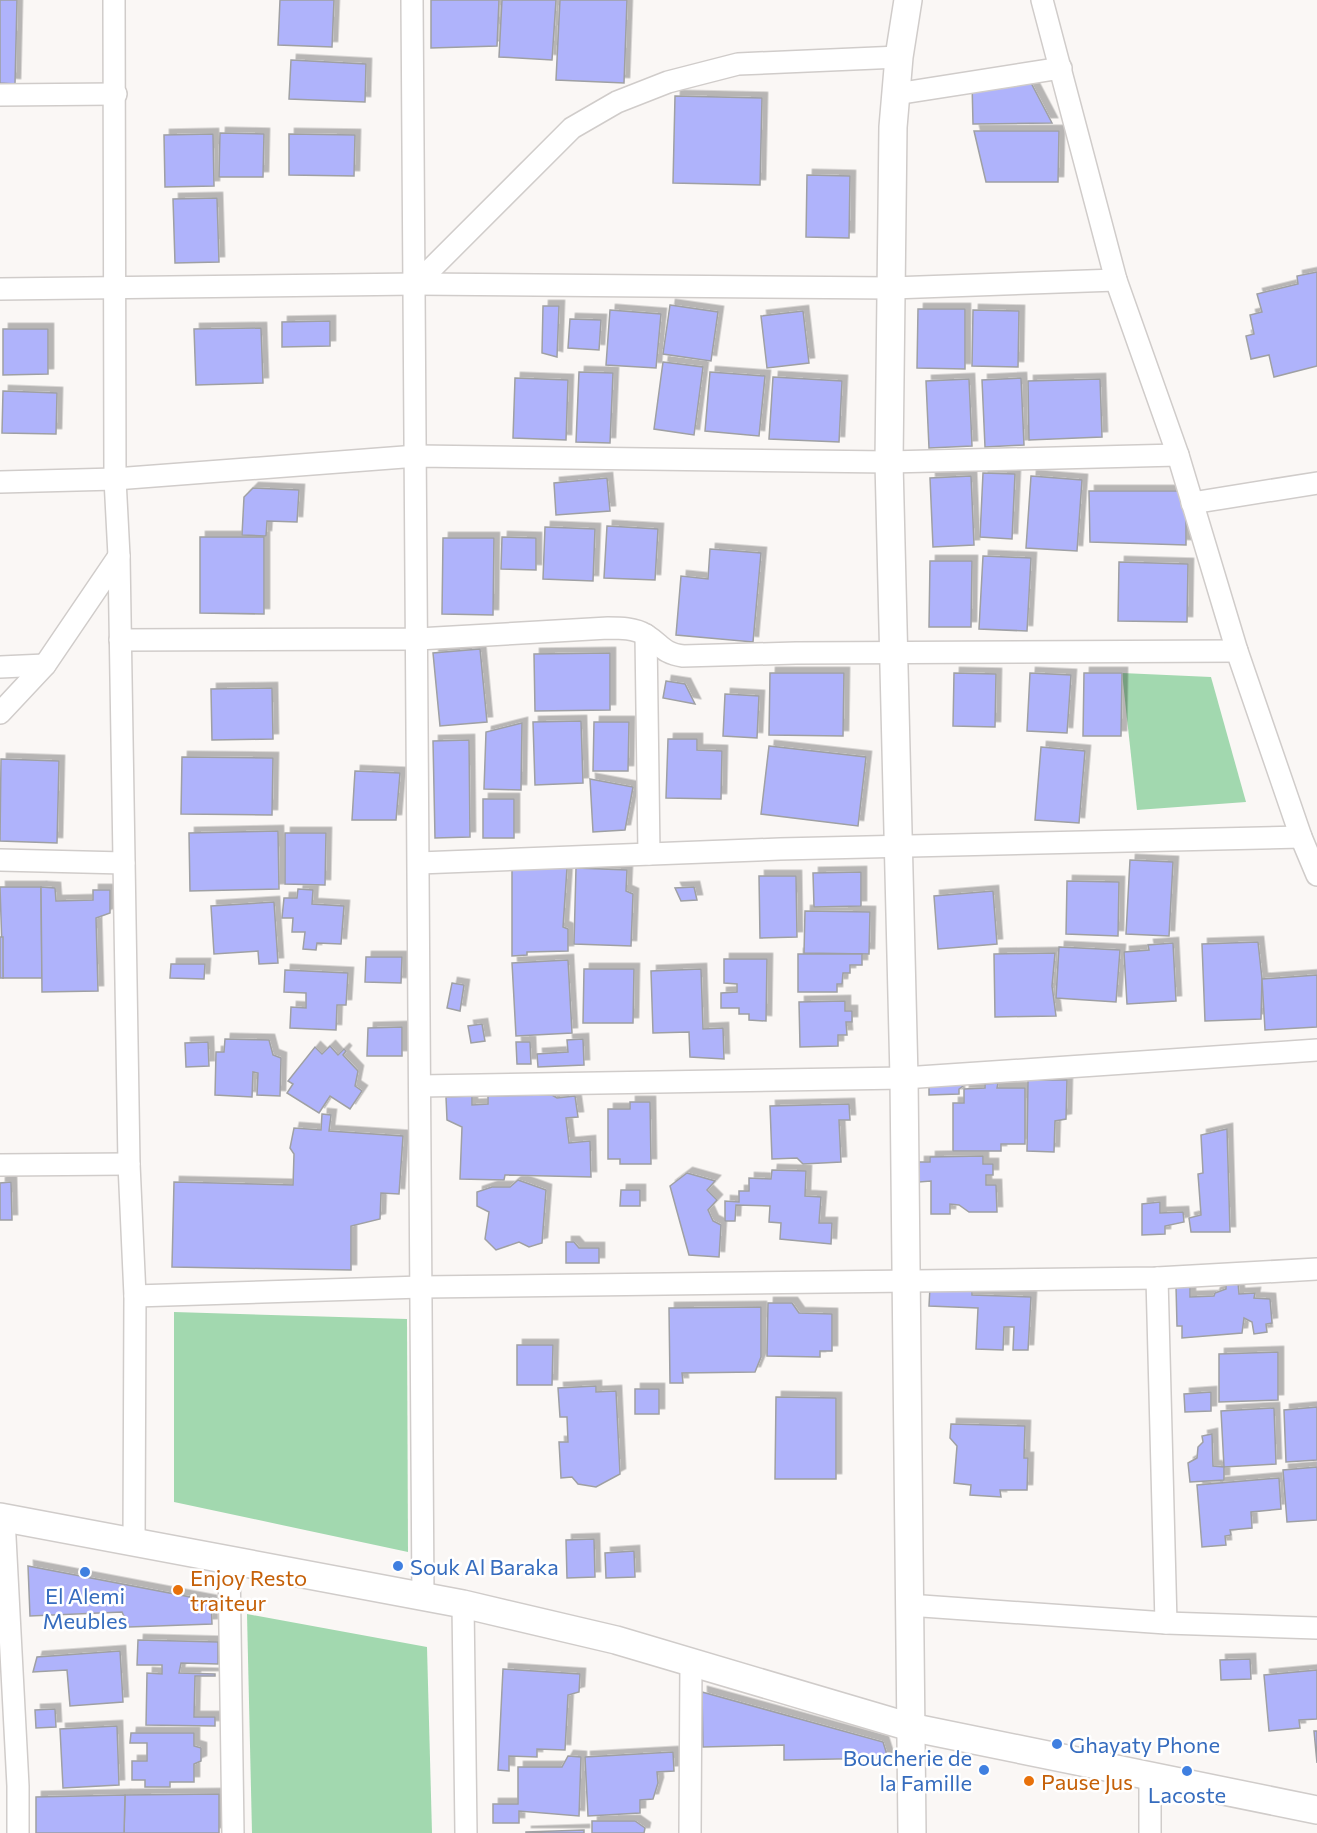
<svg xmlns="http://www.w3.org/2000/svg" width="1317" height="1833" viewBox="0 0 1317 1833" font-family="Commissioner,sans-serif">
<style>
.green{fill:#a2d8af}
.building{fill:#afb3fb;stroke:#9fa0a3;stroke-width:1.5;filter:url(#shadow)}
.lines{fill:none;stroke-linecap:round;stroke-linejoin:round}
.minor-casing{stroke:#d0ccca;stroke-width:24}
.tertiary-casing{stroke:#d0ccca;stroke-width:30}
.minor{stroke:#fff;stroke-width:21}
.tertiary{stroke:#fff;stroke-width:27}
.shop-dot{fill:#3f7fe0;stroke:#fff;stroke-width:2}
.food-dot{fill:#e8710a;stroke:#fff;stroke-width:2}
.labels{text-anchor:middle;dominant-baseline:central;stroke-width:5;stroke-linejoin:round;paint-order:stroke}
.shop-label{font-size:22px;fill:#366cbe;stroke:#fff;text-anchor:start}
.food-label{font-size:22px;fill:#c56008;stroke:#fff;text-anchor:start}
</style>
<defs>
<filter id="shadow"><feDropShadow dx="5.5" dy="-5.5" stdDeviation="0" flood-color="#0004"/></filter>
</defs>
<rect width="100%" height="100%" fill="#faf7f5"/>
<g class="green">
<polygon points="1122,673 1211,677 1246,802 1137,810"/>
<polygon points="174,1312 407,1319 408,1552 174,1502"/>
<polygon points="247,1614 427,1647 432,1833 252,1833"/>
</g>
<g class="building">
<polygon points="0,0 17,0 15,84 0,83"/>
<polygon points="280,0 334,0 332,47 278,45"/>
<polygon points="431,0 499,0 497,46 431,48"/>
<polygon points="502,0 556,0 552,60 499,57"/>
<polygon points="560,0 627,0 624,83 556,80"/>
<polygon points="291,60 366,64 365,102 289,99"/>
<polygon points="1030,81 1052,123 973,124 972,82"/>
<polygon points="675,96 762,98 760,185 673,183"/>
<polygon points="974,131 1059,131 1058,182 986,182"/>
<polygon points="220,133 264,134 263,177 219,177"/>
<polygon points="213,134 214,186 165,187 164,135"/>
<polygon points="289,134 355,135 354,176 289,175"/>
<polygon points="807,175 850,176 849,238 806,237"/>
<polygon points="217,198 219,262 175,263 173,199"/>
<polygon points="1317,272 1317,366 1274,377 1269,355 1251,359 1246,336 1254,334 1250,315 1262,312 1257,294 1298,284 1297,276"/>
<polygon points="670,305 718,312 711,361 663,354"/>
<polygon points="543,306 559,306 557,357 542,353"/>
<polygon points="918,309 965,309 965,369 917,368"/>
<polygon points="610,310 661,314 656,368 606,365"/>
<polygon points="973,310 1019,311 1018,367 972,366"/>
<polygon points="803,311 809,363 767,368 761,316"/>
<polygon points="570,319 601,320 599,350 568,348"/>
<polygon points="330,321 330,346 282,347 282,322"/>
<polygon points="261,328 263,383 196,385 194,329"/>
<polygon points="3,329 48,329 48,374 3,375"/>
<polygon points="663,362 703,367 694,435 654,429"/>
<polygon points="579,372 613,373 610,443 576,442"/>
<polygon points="710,372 765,376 759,436 705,431"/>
<polygon points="773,377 842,381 839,442 769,439"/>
<polygon points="515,378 568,380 566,440 513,438"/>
<polygon points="1021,378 1024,445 985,447 982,380"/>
<polygon points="969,379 972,446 929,448 926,381"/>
<polygon points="1100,379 1102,437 1029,440 1028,381"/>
<polygon points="3,391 57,393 56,434 2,433"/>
<polygon points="983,473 1015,474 1012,539 980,537"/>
<polygon points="971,476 974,545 933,547 930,478"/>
<polygon points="1031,476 1082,480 1077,551 1026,548"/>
<polygon points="607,478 610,511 556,515 554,483"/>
<polygon points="253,488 299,490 297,522 267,521 266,536 242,535 244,497"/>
<polygon points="1089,491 1186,491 1186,545 1090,542"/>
<polygon points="607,526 658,529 655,580 604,578"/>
<polygon points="545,527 595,529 593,581 543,579"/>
<polygon points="200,537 264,537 264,614 200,613"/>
<polygon points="502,537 536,538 536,570 501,569"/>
<polygon points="443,538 494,538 493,615 442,614"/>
<polygon points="710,549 761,553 753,642 676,635 681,576 708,579"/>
<polygon points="983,556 1031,558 1027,631 979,629"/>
<polygon points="930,561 972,561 971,627 929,627"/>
<polygon points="1119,562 1188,564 1187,622 1118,621"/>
<polygon points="480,649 487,722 440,726 433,653"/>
<polygon points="610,653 610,710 535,711 534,654"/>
<polygon points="770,673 844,673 843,736 769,735"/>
<polygon points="954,673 996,674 995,727 953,726"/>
<polygon points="1030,673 1071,675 1067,733 1027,731"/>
<polygon points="1084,673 1122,673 1121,736 1083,736"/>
<polygon points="666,681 685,684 695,704 663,698"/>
<polygon points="272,688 273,739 212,740 211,689"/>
<polygon points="725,694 759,696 757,738 723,736"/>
<polygon points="581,721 583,783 535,785 533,722"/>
<polygon points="594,722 629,722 628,771 593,771"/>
<polygon points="522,723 521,790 484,789 486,732"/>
<polygon points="668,739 697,739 697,750 722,751 721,799 666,798"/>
<polygon points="469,740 470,837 435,838 433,741"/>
<polygon points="769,746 866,757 858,826 761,814"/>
<polygon points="1041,747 1085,751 1079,823 1035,820"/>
<polygon points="182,757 273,758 272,815 181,814"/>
<polygon points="1,759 59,761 57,843 0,841"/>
<polygon points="355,771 400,773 396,820 352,820"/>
<polygon points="590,779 633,787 625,830 593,832"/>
<rect x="483" y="799" width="31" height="39"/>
<polygon points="278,831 279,889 190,891 189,833"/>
<polygon points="285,833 326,833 325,885 285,884"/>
<polygon points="1130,860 1173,862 1169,936 1126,934"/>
<polygon points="567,868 563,927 568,929 568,951 527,952 527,955 512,956 512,869"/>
<polygon points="576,868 627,870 626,891 633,894 631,946 574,944"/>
<polygon points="861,872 861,906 814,907 813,873"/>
<polygon points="759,876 796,876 797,937 760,938"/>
<polygon points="1067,881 1119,882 1118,936 1066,934"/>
<polygon points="0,887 41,887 42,978 3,978"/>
<polygon points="41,887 55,888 56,901 93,900 93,890 110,890 110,913 96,918 98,991 42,992"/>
<polygon points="694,887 697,900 681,901 675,888"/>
<polygon points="298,889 313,890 312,904 344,906 341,944 317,943 316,950 303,949 305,932 292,932 293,918 282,918 284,898 297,898"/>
<polygon points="993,891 997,944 938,949 934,896"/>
<polygon points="274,902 278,963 259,964 258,951 214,954 211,906"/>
<polygon points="805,911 870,912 869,954 804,953"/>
<rect x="0" y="937" width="3" height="41"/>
<polygon points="1258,942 1262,979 1261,1019 1205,1021 1202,944"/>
<polygon points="1173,943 1176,1001 1127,1004 1124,952 1149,950 1148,945"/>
<polygon points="1059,947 1120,950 1116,1002 1056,998"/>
<polygon points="1055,953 1052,986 1056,1016 995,1017 994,954"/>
<polygon points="798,954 862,954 862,965 850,965 850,973 843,973 842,984 837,984 837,992 798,992"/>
<polygon points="366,957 402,957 401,983 365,982"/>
<polygon points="724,959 767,959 766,1021 749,1020 749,1014 739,1014 739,1008 721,1008 721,993 737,992 737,984 724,983"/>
<polygon points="568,960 572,1033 516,1036 512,963"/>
<polygon points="171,964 205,964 204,979 170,978"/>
<polygon points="584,969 634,969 633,1023 583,1023"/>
<polygon points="701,969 703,1029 723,1028 724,1059 690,1057 689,1032 653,1033 651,971"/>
<polygon points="285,970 348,973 346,1005 337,1005 336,1030 290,1028 291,1007 306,1008 306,993 284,992"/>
<polygon points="1317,975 1317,1027 1265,1030 1262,979"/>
<polygon points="452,983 464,985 460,1011 447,1008"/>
<polygon points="845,1001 845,1011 852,1011 852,1022 846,1022 847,1035 838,1035 838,1046 800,1047 799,1002"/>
<polygon points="482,1024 485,1041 471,1043 468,1026"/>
<polygon points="402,1027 402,1056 367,1056 368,1028"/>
<polygon points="225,1039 269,1040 273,1055 281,1058 280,1096 257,1095 258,1073 253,1072 252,1097 215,1095 216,1052 224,1052"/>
<polygon points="583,1039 584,1065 538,1067 537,1054 568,1052 567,1040"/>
<polygon points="208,1042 209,1066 186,1067 185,1043"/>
<polygon points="516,1042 530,1042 531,1064 517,1064"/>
<polygon points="330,1046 338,1055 344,1049 346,1051 343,1055 358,1071 355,1086 362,1091 350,1109 330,1096 319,1113 287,1093 293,1084 288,1081 315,1047 322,1054"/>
<polygon points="929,1079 967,1083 959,1089 959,1094 929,1095"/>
<polygon points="1028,1080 1067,1080 1066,1119 1055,1121 1054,1152 1027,1151"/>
<polygon points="998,1083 997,1088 1025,1088 1025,1144 1001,1144 1001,1151 953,1151 953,1103 964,1103 964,1089 985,1088 985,1084"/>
<polygon points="552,1095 557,1098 575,1096 578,1117 566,1118 569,1143 590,1141 591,1177 505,1175 504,1180 460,1179 462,1127 447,1120 446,1097 472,1096 472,1105 488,1104 488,1096"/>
<polygon points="630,1102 650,1102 651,1164 620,1164 620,1159 608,1159 608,1109 630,1109"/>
<polygon points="849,1104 850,1120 839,1120 841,1162 803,1164 797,1158 772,1159 770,1106"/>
<polygon points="322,1114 331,1115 329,1131 403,1136 399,1194 381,1193 380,1219 351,1226 351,1270 172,1267 174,1182 293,1185 294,1154 290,1148 294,1128 321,1130"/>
<polygon points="1227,1129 1230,1232 1191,1232 1189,1218 1201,1215 1198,1174 1203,1173 1201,1135"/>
<polygon points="983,1156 983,1164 993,1164 993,1175 986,1175 986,1185 996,1185 997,1212 969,1212 959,1205 950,1204 950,1214 931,1214 931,1181 919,1182 919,1162 930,1162 930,1157"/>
<polygon points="772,1170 806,1171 805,1196 821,1197 819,1223 832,1223 831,1244 780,1239 781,1223 769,1222 770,1206 736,1205 735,1221 725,1221 725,1201 739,1202 739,1191 749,1191 749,1178 771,1179"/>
<polygon points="687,1173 715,1181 707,1190 717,1200 708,1210 713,1221 721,1225 719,1257 689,1255 670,1186"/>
<polygon points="518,1180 546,1190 542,1243 529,1247 519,1242 496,1250 485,1239 489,1212 477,1206 477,1192 492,1187 510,1187"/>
<polygon points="11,1182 12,1220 0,1220 0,1183"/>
<polygon points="621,1190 640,1190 640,1206 620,1206"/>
<polygon points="1160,1202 1160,1213 1183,1212 1184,1222 1165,1226 1165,1234 1142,1235 1142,1204"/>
<polygon points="566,1242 574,1242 579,1248 599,1248 599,1263 566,1263"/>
<polygon points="1226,1283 1238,1283 1239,1294 1255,1293 1254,1298 1270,1299 1272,1323 1266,1324 1267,1332 1254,1334 1252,1322 1244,1318 1242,1333 1182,1338 1182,1326 1177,1326 1176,1286 1190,1286 1190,1297 1214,1296 1215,1293 1226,1289"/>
<polygon points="930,1287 972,1288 972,1295 1031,1297 1028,1350 1013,1350 1014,1327 1004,1327 1003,1350 976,1349 978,1308 929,1306"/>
<polygon points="768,1303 792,1303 799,1313 832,1314 832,1351 820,1351 820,1357 767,1356"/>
<polygon points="761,1307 761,1357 755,1372 682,1373 683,1383 670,1383 669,1308"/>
<polygon points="517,1345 553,1345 552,1385 517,1385"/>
<polygon points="1278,1352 1278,1400 1219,1402 1219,1354"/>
<polygon points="596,1386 596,1392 616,1391 620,1474 596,1487 578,1484 572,1477 561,1478 559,1442 568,1442 567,1417 560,1417 558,1388"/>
<rect x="635" y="1389" width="24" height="25"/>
<polygon points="1211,1392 1211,1411 1185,1412 1184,1394"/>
<polygon points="776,1397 836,1398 836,1479 775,1479"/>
<polygon points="1317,1407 1317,1460 1286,1462 1284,1410"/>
<polygon points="1274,1408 1276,1464 1224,1467 1221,1411"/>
<polygon points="951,1424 1025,1426 1024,1458 1028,1458 1027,1490 1000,1490 1001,1497 970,1495 971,1485 954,1483 957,1446 950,1438"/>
<polygon points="1212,1434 1213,1466 1224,1467 1224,1480 1190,1482 1188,1463 1197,1458 1198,1447 1203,1442 1202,1436"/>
<polygon points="1317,1467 1317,1520 1287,1522 1283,1470"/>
<polygon points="1279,1478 1281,1509 1251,1512 1252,1528 1230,1530 1231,1535 1225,1536 1226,1545 1202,1547 1197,1485"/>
<polygon points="594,1539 595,1577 567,1578 566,1540"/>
<polygon points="634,1551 635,1577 606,1578 605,1553"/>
<polygon points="28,1566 211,1601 212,1624 129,1627 122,1612 30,1616"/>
<polygon points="138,1640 218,1642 218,1664 181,1663 179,1673 215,1674 215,1676 195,1676 194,1717 215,1717 215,1726 146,1725 147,1673 162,1674 162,1665 137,1665"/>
<polygon points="120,1651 123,1702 70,1706 67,1670 33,1672 37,1657"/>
<polygon points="1250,1659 1251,1679 1221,1680 1220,1660"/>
<polygon points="503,1669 580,1674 579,1692 568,1695 565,1750 537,1749 537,1757 509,1756 509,1771 498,1770"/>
<polygon points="1317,1670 1317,1719 1299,1720 1300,1728 1269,1731 1264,1675"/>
<polygon points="702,1692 883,1742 888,1758 784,1760 784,1745 703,1747"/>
<polygon points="55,1709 56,1727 36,1728 35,1710"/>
<polygon points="117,1726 119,1785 63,1788 60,1729"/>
<polygon points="1314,1731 1317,1731 1317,1763"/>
<polygon points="131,1733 194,1733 194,1746 201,1748 201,1761 194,1764 194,1782 170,1782 170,1787 145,1787 145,1780 132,1780 132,1761 147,1761 147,1743 130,1743"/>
<polygon points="673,1752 674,1771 657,1772 658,1783 653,1799 640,1800 640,1813 588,1816 585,1757"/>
<polygon points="568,1756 581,1757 579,1816 519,1811 519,1823 493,1823 493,1804 518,1804 518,1767 562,1767"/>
<polygon points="219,1794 219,1833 124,1833 125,1795"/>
<polygon points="125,1795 124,1833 36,1833 36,1797"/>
<polygon points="592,1821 635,1821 645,1828 644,1833 592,1833"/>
<polygon points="584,1830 584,1833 526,1833 526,1832"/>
</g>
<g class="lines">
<defs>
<g id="minor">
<polyline points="114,0 115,479 119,556 129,1164 135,1296 134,1544"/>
<polyline points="412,0 423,1598"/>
<polyline points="1042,0 1116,280 1178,455 1237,651 1301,837 1317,875"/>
<polyline points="896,94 1061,68"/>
<polyline points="0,95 116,94"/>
<polyline points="416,284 572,128 617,102 668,82 738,64 899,57"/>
<polyline points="0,289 416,284 892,288 1116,280"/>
<polyline points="0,482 115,479 417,456 889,462 1178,455"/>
<polyline points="1192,503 1317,483"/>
<polyline points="646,635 649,854"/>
<path d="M120,640L418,639L608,628C620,628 635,628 646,635C662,645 662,653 683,656L796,653L1237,651"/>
<polyline points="0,667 45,665"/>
<polyline points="0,713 45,665 119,556"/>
<polyline points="0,860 124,863"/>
<polyline points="419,863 780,849 1301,837"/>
<polyline points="420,1086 904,1078 1317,1050"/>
<polyline points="0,1165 129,1164"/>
<polyline points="1157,1278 1166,1623"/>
<polyline points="135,1296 421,1287 1157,1278 1317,1269"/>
<polyline points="4,1518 18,1786 18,1833"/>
<polyline points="229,1562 233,1833"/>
<polyline points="463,1604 466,1833"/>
<polyline points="908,1605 1166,1623 1317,1628"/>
<polyline points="690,1833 691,1662"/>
<polyline points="1150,1833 1150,1775"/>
</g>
<g id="tertiary">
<polyline points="908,0 899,57 893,127 889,462 904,1078 912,1833"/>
<polyline points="0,1517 463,1604 616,1640 910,1727 1317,1810"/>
</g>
</defs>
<use href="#minor" class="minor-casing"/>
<use href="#tertiary" class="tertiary-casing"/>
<use href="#minor" class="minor"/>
<use href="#tertiary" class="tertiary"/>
</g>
<g class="shop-dot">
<circle cx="398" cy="1566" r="6"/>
<circle cx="85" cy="1572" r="6"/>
<circle cx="1057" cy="1744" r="6"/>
<circle cx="984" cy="1770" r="6"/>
<circle cx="1187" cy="1771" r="6"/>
</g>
<g class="food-dot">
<circle cx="178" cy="1590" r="6"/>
<circle cx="1029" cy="1781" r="6"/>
</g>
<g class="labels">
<g class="shop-label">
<text x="410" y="1566">Souk Al Baraka</text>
<text x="85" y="1595" text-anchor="middle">El Alemi<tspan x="85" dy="25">Meubles</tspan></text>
<text x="1069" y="1744">Ghayaty Phone</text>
<text x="972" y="1757" text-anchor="end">Boucherie de<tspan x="972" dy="25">la Famille</tspan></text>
<text x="1187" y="1794" text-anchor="middle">Lacoste</text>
</g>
<g class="food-label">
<text x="190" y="1577">Enjoy Resto<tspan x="190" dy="25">traiteur</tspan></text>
<text x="1041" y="1781">Pause Jus</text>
</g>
</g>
</svg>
